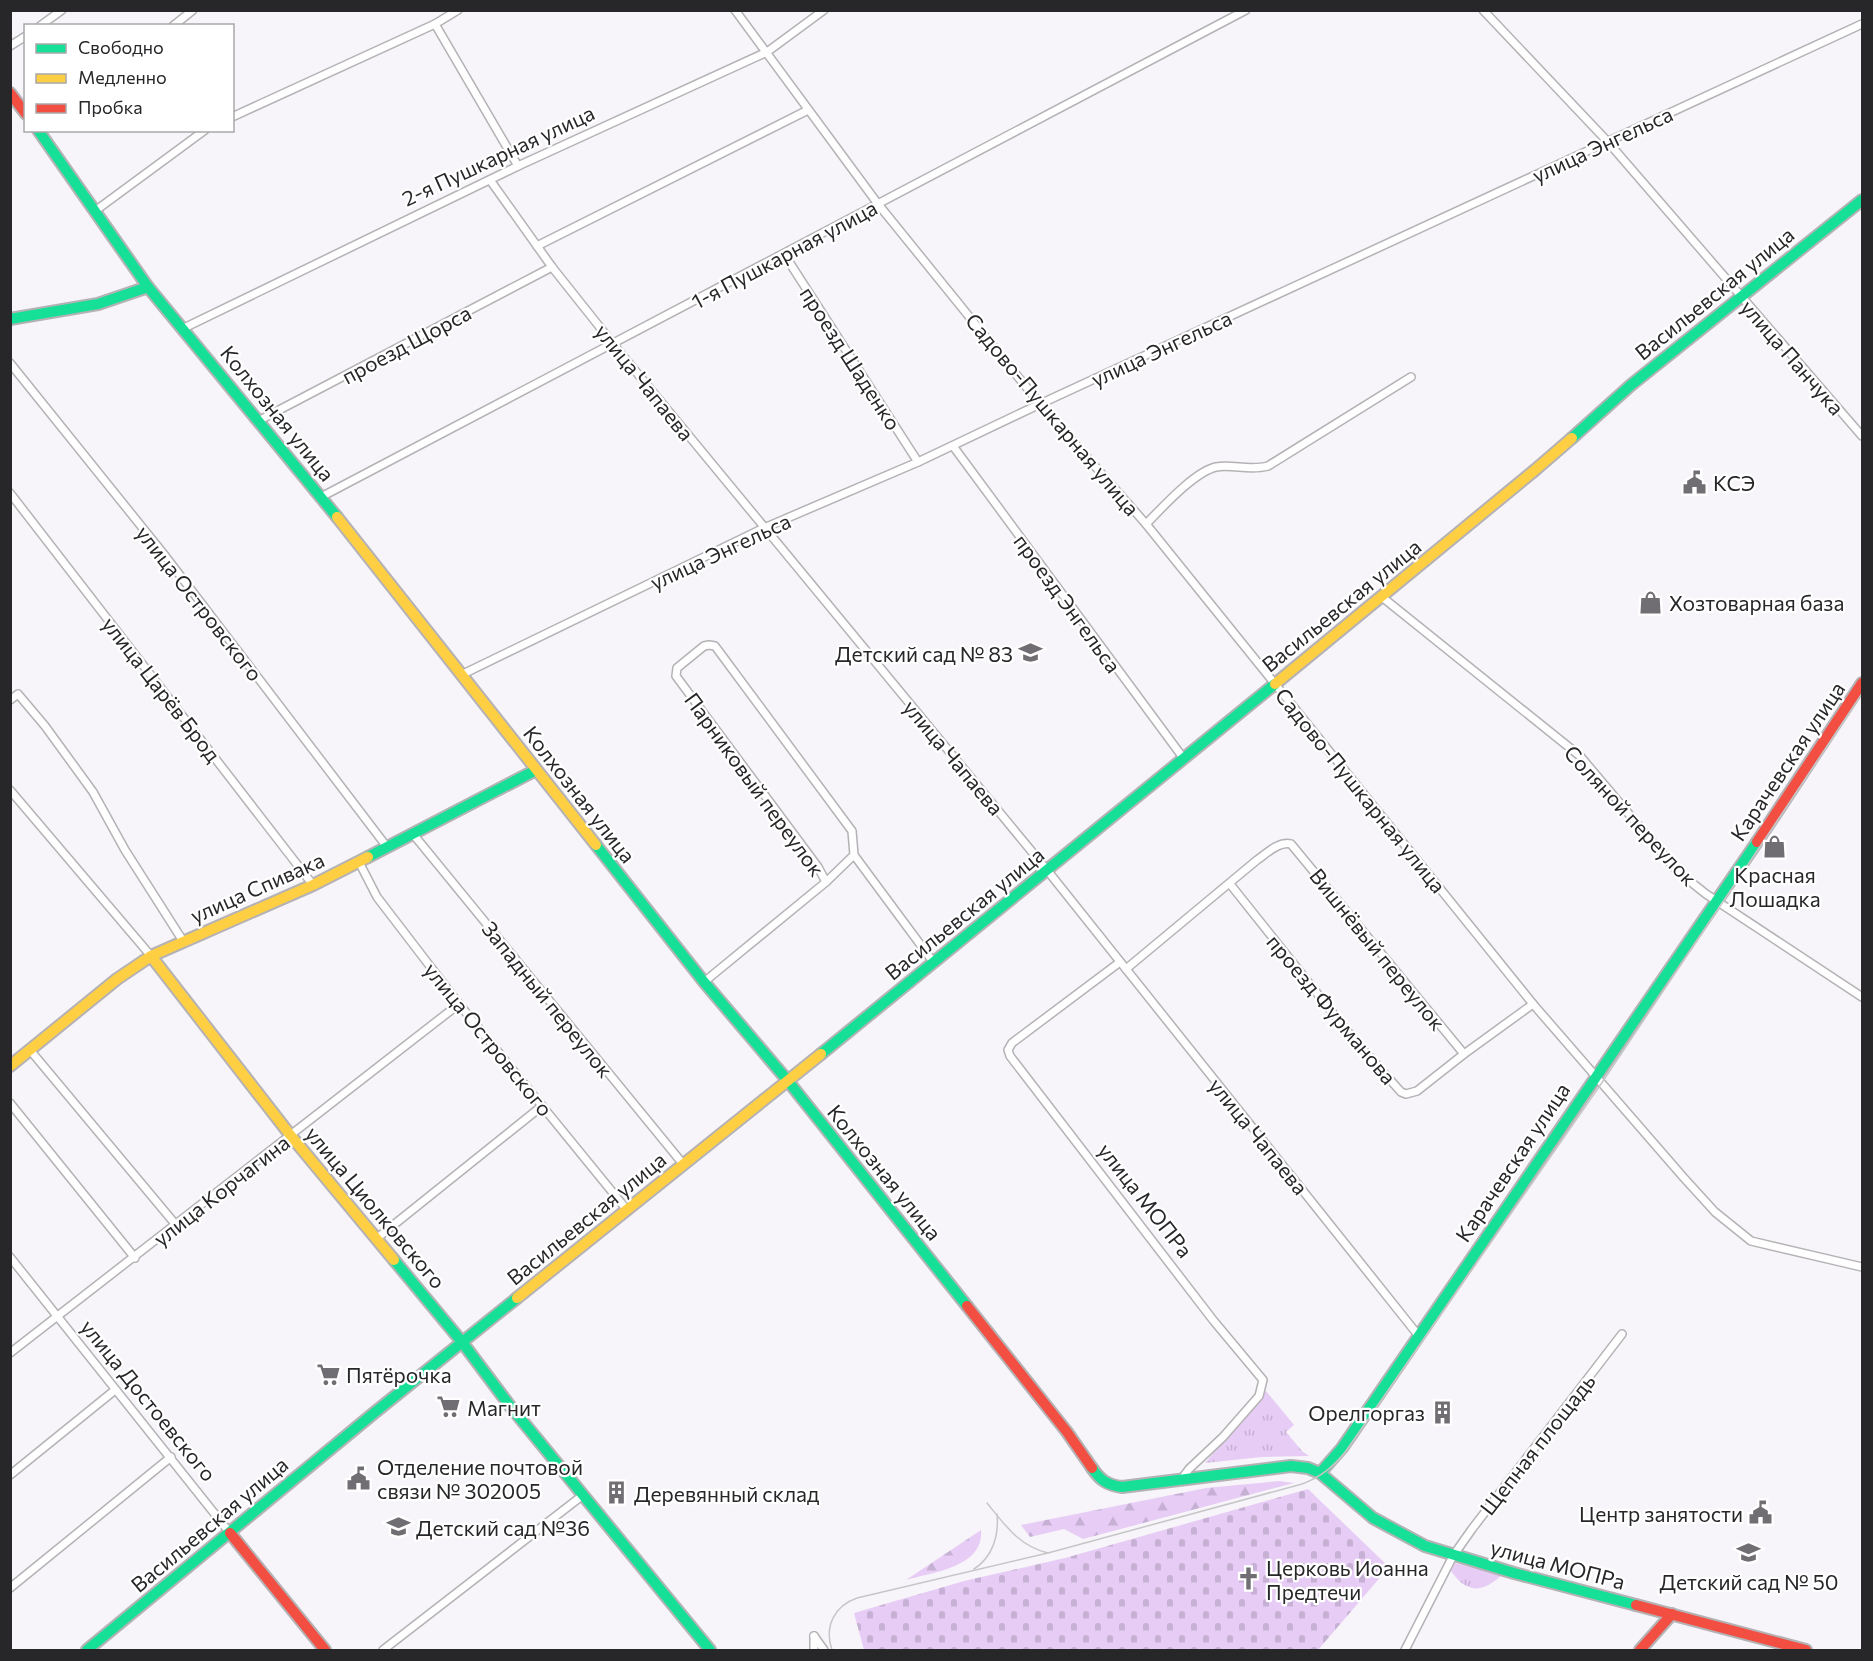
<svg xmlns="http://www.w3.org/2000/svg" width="1873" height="1661" viewBox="0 0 1873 1661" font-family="Commissioner,sans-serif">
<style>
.grass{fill:url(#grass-tufts)}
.forest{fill:url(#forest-firs)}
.cemetery{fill:url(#cemetery-stones)}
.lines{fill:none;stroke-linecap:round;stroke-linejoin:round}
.street-casing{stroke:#b4b2b5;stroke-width:10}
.fast-casing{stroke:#b4b2b5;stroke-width:14}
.slow-casing{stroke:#b4b2b5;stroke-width:14}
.jam-casing{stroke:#b4b2b5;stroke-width:14}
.street{stroke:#fefefe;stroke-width:7}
.fast{stroke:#16e098;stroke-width:10}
.slow{stroke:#ffcf43;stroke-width:10}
.jam{stroke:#f24e42;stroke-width:10}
.tram{stroke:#c7c6c7;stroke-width:1.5}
.labels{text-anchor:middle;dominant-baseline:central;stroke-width:4.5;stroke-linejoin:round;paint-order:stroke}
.street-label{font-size:21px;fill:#272629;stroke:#fff}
.poi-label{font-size:21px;fill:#272629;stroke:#fff;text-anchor:start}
</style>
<defs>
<pattern id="grass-tufts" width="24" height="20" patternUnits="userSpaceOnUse" patternTransform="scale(1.5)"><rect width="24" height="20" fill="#e7cdf6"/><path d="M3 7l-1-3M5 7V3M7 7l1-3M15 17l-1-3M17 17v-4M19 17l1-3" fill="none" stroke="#c6b0d3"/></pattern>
<pattern id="forest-firs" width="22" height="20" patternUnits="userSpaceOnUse" patternTransform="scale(1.5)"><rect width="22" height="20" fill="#e7cdf6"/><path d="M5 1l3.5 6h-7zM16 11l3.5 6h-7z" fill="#c6b0d3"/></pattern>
<pattern id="cemetery-stones" width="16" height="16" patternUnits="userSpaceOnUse" patternTransform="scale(1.5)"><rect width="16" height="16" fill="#e7cdf6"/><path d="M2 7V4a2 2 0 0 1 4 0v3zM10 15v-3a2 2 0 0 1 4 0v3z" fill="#c6b0d3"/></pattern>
</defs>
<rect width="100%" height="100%" fill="#f7f5f9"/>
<g class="grass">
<polygon points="1266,1391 1294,1425 1286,1432 1302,1451 1309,1456 1262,1457 1205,1463"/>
<path d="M1455,1563L1502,1575C1482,1593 1467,1594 1451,1571Z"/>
</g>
<g class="forest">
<polygon points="1279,1481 1294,1483 1083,1539 1064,1529 1030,1537 1021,1525 1206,1488"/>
<path d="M981,1530C984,1567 934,1572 906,1580Z"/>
</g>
<polygon class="cemetery" points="1308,1489 1389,1567 1318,1650 864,1650 854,1613 964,1581 1065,1558"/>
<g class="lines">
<defs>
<g id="street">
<polyline points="735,10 878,204 1040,404 1146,524 1533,1004 1684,1178 1715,1212 1751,1241 1862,1267"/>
<polyline points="1483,10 1608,142 1862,436"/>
<polyline points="435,24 518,166"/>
<polyline points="40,26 62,10"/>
<polyline points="173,26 193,10"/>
<polyline points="10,46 26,36"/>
<polyline points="232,117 435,24 458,10"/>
<polyline points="490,180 552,267 614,345 1047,870 1418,1335"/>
<polyline points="95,211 205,130"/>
<polyline points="537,246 808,110"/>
<polyline points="784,254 918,462"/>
<polyline points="184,328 518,166 767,52 824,10"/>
<polyline points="10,363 166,557 387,847"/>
<polyline points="260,420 552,267"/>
<polyline points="953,446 1184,759"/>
<polyline points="10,493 313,885"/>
<path d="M321,497C631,337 938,172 1246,10"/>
<path d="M1146,524C1162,508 1194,472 1216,467C1233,464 1249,471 1268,466L1411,377"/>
<polyline points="1382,597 1580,756 1677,871 1706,894 1862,997"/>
<polyline points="461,675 764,528 918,462 1040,404 1862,24"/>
<polyline points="10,700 18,694 45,726 93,792 125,850 183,941"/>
<polyline points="10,790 151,956"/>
<polyline points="413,834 683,1164"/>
<polyline points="359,862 377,897 459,1004 627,1210"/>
<polyline points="826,882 854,855"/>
<polyline points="1230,884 1352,1037 1401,1092 1406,1094 1417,1091 1464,1054 1533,1004"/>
<polyline points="1120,962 1012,1043 1008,1050 1010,1056 1213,1320 1263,1380 1259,1396 1223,1437 1189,1469 1180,1481"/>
<path d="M1126,969L1257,860C1267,853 1279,841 1291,844L1464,1054"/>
<polyline points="704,982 826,882 818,867 676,676 677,668 704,646 709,645 715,646 852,831 854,855 934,963"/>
<polyline points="30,1050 176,1225"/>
<polyline points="10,1103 135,1258"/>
<polyline points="376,1239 542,1106"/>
<polyline points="10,1257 230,1533"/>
<polyline points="10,1353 459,1004"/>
<polyline points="10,1475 115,1390"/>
<polyline points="10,1588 171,1457"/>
<polyline points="814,1636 824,1650"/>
<polyline points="383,1650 583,1495"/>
<polyline points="814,1650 814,1636"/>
<polyline points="1405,1650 1453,1556 1472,1529 1622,1334"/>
</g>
<g id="fast">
<polyline points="38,130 148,287 337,517"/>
<polyline points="10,319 98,304 148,287"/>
<polyline points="1572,438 1631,385 1862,200"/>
<polyline points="596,845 704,982 788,1081 967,1306"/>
<polyline points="368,857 536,770"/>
<polyline points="821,1054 1275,684"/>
<polyline points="394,1260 462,1342 510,1406 710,1650"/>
<path d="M1092,1468C1100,1480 1107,1485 1122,1487L1291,1466L1308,1468L1320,1473L1373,1518L1425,1546L1514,1573L1636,1605"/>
<polyline points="1320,1473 1342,1448 1757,842"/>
<polyline points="87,1650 374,1413 517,1298"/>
</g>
<g id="slow">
<polyline points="337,517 596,845"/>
<polyline points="1275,684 1535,470 1572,438"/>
<polyline points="151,956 291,1136 394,1260"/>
<polyline points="10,1066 117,979 151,956 313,885 368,857"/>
<polyline points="517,1298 821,1054"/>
</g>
<g id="jam">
<polyline points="10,93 26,114"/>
<polyline points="1757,842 1862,683"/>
<polyline points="967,1306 1067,1432 1092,1468"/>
<polyline points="230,1533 325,1650"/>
<polyline points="1636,1605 1806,1650"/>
<polyline points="1640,1650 1672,1614"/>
</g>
</defs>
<use href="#street" class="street-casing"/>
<use href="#fast" class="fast-casing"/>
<use href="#slow" class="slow-casing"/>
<use href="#jam" class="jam-casing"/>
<use href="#street" class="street"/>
<use href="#fast" class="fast"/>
<use href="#slow" class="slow"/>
<use href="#jam" class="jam"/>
<g class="tram">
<path d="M987,1503C1005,1525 1019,1546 1048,1553"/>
<path d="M974,1569C993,1557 999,1535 997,1514"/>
<path d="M832,1650C824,1627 834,1606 857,1598L1048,1553L1302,1484C1321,1477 1333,1467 1346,1451L1601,1084L1862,694"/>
</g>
</g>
<defs>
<symbol id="civic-bare" viewBox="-9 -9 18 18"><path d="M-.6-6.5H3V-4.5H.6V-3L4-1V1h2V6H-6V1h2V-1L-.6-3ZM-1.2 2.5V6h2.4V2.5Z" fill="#706e72" stroke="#fff" stroke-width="2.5" paint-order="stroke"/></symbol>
<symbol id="shop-bare" viewBox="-9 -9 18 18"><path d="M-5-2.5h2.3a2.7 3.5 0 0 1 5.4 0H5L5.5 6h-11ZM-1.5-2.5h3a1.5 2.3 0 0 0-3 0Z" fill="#706e72" stroke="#fff" stroke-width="2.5" paint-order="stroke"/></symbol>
<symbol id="school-bare" viewBox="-9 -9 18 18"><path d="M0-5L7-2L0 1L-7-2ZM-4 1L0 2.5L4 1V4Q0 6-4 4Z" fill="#706e72" stroke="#fff" stroke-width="2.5" paint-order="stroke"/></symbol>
<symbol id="supermarket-bare" viewBox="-9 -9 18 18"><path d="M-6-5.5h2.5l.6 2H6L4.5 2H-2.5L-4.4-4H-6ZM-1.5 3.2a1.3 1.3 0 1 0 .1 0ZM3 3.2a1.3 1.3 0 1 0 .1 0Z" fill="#706e72" stroke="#fff" stroke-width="2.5" paint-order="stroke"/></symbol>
<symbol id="building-bare" viewBox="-9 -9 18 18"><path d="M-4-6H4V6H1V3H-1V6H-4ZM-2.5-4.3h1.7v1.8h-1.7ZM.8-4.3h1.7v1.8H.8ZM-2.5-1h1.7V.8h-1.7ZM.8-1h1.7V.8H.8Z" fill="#706e72" stroke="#fff" stroke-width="2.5" paint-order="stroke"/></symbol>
<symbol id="church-bare" viewBox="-9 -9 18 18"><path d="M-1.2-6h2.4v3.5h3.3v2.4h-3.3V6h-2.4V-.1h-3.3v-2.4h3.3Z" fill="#706e72" stroke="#fff" stroke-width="2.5" paint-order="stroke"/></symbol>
</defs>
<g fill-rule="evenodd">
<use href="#civic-bare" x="1678" y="466" width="33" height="33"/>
<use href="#shop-bare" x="1634" y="586" width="33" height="33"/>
<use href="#school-bare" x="1014" y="636" width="33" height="33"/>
<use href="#shop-bare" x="1758" y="830" width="33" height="33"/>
<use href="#supermarket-bare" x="312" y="1358" width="33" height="33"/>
<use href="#supermarket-bare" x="432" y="1390" width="33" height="33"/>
<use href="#building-bare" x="1426" y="1396" width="33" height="33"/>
<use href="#civic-bare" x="342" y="1462" width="33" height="33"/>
<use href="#building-bare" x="600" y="1476" width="33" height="33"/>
<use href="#civic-bare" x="1744" y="1496" width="33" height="33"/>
<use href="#school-bare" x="382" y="1510" width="33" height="33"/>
<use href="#school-bare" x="1732" y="1536" width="33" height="33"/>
<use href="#church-bare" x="1232" y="1562" width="33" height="33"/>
</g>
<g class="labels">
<g class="street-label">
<text transform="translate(1602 144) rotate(-25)">улица Энгельса</text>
<text transform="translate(498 155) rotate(-25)">2-я Пушкарная улица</text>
<text transform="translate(784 254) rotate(-28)">1-я Пушкарная улица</text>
<text transform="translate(1714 293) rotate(-39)">Васильевская улица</text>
<text transform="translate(406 344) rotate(-28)">проезд Щорса</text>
<text transform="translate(1161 348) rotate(-25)">улица Энгельса</text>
<text transform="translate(1793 357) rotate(49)">улица Панчука</text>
<text transform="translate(851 358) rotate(57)">проезд Шаденко</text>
<text transform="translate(645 382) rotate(51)">улица Чапаева</text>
<text transform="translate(278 413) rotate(51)">Колхозная улица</text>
<text transform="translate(1053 414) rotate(50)">Садово-Пушкарная улица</text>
<text transform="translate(720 551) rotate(-25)">улица Энгельса</text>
<text transform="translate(200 603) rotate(52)">улица Островского</text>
<text transform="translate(1068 603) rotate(54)">проезд Энгельса</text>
<text transform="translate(1341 605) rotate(-39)">Васильевская улица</text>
<text transform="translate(162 689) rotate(52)">улица Царёв Брод</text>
<text transform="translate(954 757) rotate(50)">улица Чапаева</text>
<text transform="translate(1787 761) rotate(-56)">Карачевская улица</text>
<text transform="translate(755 784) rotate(54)">Парниковый переулок</text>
<text transform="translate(1361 790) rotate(51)">Садово-Пушкарная улица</text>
<text transform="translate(580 794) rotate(52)">Колхозная улица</text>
<text transform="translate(1631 815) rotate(47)">Соляной переулок</text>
<text transform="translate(257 887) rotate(-24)">улица Спивака</text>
<text transform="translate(964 913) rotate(-39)">Васильевская улица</text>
<text transform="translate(1378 949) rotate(51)">Вишнёвый переулок</text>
<text transform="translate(548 999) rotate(51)">Западный переулок</text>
<text transform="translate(1332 1009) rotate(50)">проезд Фурманова</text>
<text transform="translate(489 1039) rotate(51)">улица Островского</text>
<text transform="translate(1259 1136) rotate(51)">улица Чапаева</text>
<text transform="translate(1512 1162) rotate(-56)">Карачевская улица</text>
<text transform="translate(885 1172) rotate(51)">Колхозная улица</text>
<text transform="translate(221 1190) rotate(-38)">улица Корчагина</text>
<text transform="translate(1146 1200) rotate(52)">улица МОПРа</text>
<text transform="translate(376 1207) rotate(50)">улица Циолковского</text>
<text transform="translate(586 1218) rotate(-39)">Васильевская улица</text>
<text transform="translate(149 1400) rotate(51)">улица Достоевского</text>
<text transform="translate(1537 1444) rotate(-52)">Щепная площадь</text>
<text transform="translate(209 1524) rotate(-40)">Васильевская улица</text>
<text transform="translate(1558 1564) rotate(15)">улица МОПРа</text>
</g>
<g class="poi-label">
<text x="1713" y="482">КСЭ</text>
<text x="1669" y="602">Хозтоварная база</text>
<text x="1013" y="653" text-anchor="end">Детский сад № 83</text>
<text x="1775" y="874" text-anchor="middle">Красная<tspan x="1775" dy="24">Лошадка</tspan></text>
<text x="346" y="1374">Пятёрочка</text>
<text x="467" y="1407">Магнит</text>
<text x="1425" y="1412" text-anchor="end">Орелгоргаз</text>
<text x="377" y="1466">Отделение почтовой<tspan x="377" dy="24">связи № 302005</tspan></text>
<text x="634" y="1493">Деревянный склад</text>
<text x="1743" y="1513" text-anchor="end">Центр занятости</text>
<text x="416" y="1527">Детский сад №36</text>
<text x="1266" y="1567">Церковь Иоанна<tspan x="1266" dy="24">Предтечи</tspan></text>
<text x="1749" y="1581" text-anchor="middle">Детский сад № 50</text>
</g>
</g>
<rect width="1873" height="1661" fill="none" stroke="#272629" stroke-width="24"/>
<rect x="24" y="24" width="210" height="108" fill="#ffffff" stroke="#a9a8a9" stroke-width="1.5"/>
<rect x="36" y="44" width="30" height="9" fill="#16e098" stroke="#a9a8a9" stroke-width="1.5"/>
<text x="78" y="54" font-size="18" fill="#272629">Свободно</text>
<rect x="36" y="74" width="30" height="9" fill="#ffcf43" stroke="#a9a8a9" stroke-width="1.5"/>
<text x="78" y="84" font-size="18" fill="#272629">Медленно</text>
<rect x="36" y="104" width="30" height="9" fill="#f24e42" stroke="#a9a8a9" stroke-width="1.5"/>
<text x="78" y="114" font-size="18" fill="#272629">Пробка</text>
</svg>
